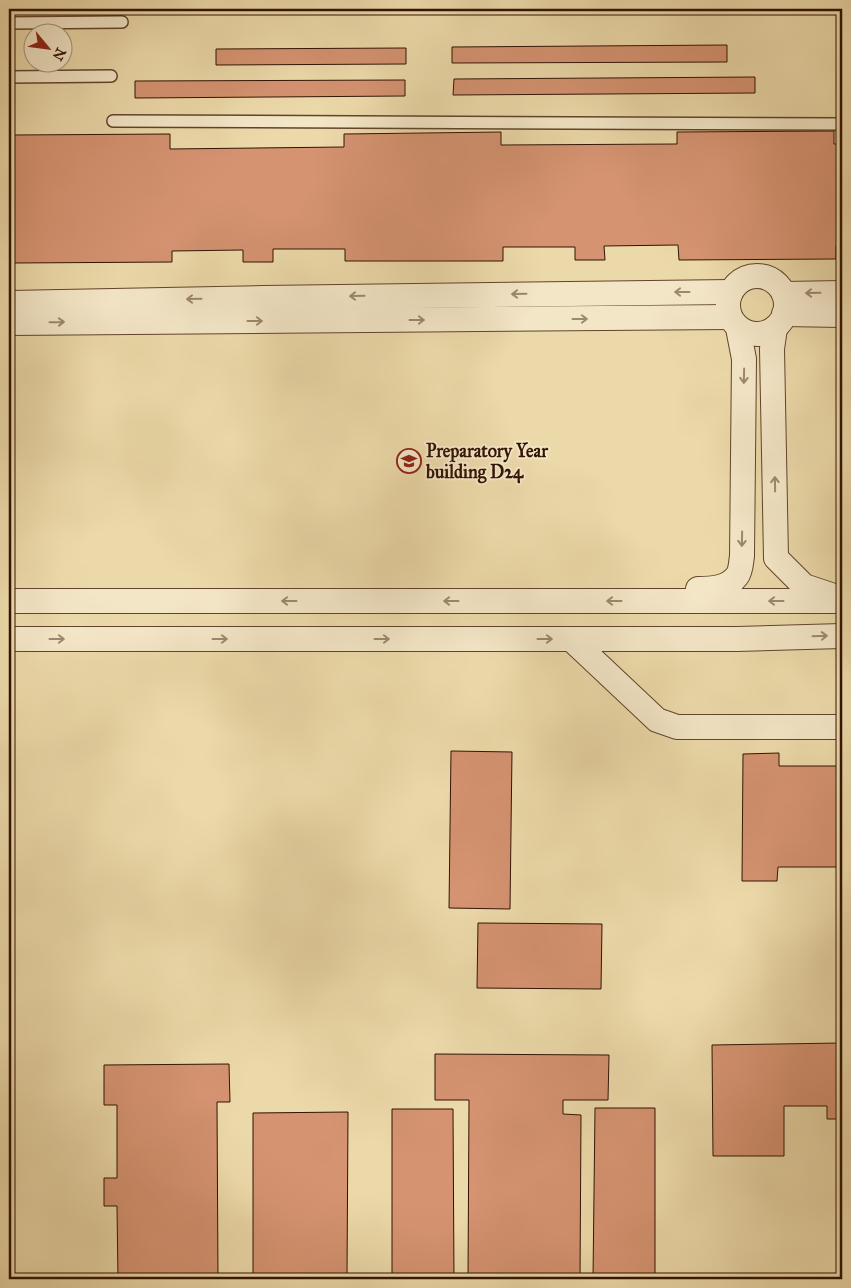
<svg xmlns="http://www.w3.org/2000/svg" width="851" height="1288" viewBox="0 0 851 1288" font-family="'IM FELL Great Primer',serif">
<style>
.building{fill:#d59371;stroke:#311303}
.lines{fill:none;stroke-linecap:round;stroke-linejoin:round}
.lane-casing{stroke:#60442c;stroke-width:14}
.street-casing{stroke:#60442c;stroke-width:26}
.lane{stroke:#f3e6c7;stroke-width:11}
.street{stroke:#f3e6c7;stroke-width:24}
.oneway{stroke:#9c876f}
.labels{text-anchor:middle;dominant-baseline:central;stroke-width:4;stroke-linejoin:round;paint-order:stroke}
.poi-label{font-size:18px;font-weight:bold;fill:#311303;stroke:#f3e6c7;text-anchor:start}
</style>
<rect width="100%" height="100%" fill="#ecd9a9"/>
<filter id="stains"><feTurbulence type="fractalNoise" baseFrequency=".004" numOctaves="4"/><feColorMatrix values="0 0 0 0 .2 0 0 0 0 .09 0 0 0 0 .02 0 0 0 .5 -.17"/></filter>
<radialGradient id="worn" r=".72"><stop offset=".6" stop-color="#630" stop-opacity="0"/><stop offset="1" stop-color="#630" stop-opacity=".3"/></radialGradient>
<g class="building">
<polygon points="727,45 727,62 452,63 452,47"/>
<polygon points="406,48 406,64 216,65 216,49"/>
<polygon points="755,77 755,93 453,95 454,79"/>
<polygon points="405,80 405,96 135,98 135,81"/>
<polygon points="834,131 834,144 842,144 842,246 836,246 836,259 679,260 678,245 604,246 605,260 575,260 575,247 503,247 503,261 345,261 345,249 273,249 273,262 243,262 243,250 172,251 172,262 14,263 13,251 9,251 9,148 13,148 13,135 170,134 170,149 344,147 344,134 501,132 501,145 677,144 677,132"/>
<polygon points="451,751 512,752 510,909 449,908"/>
<polygon points="779,753 779,766 842,766 842,867 778,867 777,881 742,881 743,754"/>
<polygon points="478,923 602,924 601,989 477,988"/>
<polygon points="842,1043 842,1119 827,1119 827,1106 784,1106 784,1156 713,1156 712,1045"/>
<polygon points="435,1054 609,1055 608,1100 563,1100 563,1114 581,1115 580,1279 468,1279 469,1100 435,1100"/>
<polygon points="229,1064 230,1102 217,1102 218,1279 233,1279 118,1279 117,1206 104,1206 104,1178 117,1178 117,1105 104,1105 104,1065"/>
<polygon points="595,1108 655,1108 655,1279 593,1279"/>
<polygon points="392,1109 453,1109 454,1279 392,1279"/>
<polygon points="348,1112 347,1279 253,1279 253,1113"/>
</g>
<g class="lines">
<defs>
<g id="lane">
<polyline points="9,23 122,22"/>
<polyline points="9,77 111,76"/>
<polyline points="113,121 842,124"/>
</g>
<g id="street">
<circle cx="757" cy="305" r="29"/>
<polyline points="784,294 842,293"/>
<polyline points="9,303 263,298 731,292"/>
<polyline points="784,314 842,315"/>
<polyline points="9,323 730,317"/>
<polyline points="775,328 772,349 776,558 804,586 831,595"/>
<path d="M698,589C712,589 728,588 737,576C741,571 741,562 742,556L744,359L738,328"/>
<polyline points="9,601 842,601"/>
<polyline points="9,639 737,639 842,636"/>
<polyline points="571,639 657,720 677,727 842,727"/>
</g>
</defs>
<use href="#lane" class="lane-casing"/>
<use href="#street" class="street-casing"/>
<use href="#lane" class="lane"/>
<use href="#street" class="street"/>
</g>
<defs><path id="oneway-shaft" d="M-6 0H5M1.5-3L5.5 0L1.5 3" fill="none" stroke-width="1.6" stroke-linecap="round" stroke-linejoin="round" transform="scale(1.25)"/></defs>
<g class="oneway">
<use href="#oneway-shaft" transform="translate(682 292) rotate(180)"/>
<use href="#oneway-shaft" transform="translate(813 293) rotate(179)"/>
<use href="#oneway-shaft" transform="translate(519 294) rotate(179)"/>
<use href="#oneway-shaft" transform="translate(357 296) rotate(179)"/>
<use href="#oneway-shaft" transform="translate(194 299) rotate(179)"/>
<use href="#oneway-shaft" transform="translate(580 319)"/>
<use href="#oneway-shaft" transform="translate(417 320)"/>
<use href="#oneway-shaft" transform="translate(255 321)"/>
<use href="#oneway-shaft" transform="translate(57 322) rotate(-1)"/>
<use href="#oneway-shaft" transform="translate(744 376) rotate(91)"/>
<use href="#oneway-shaft" transform="translate(775 484) rotate(-91)"/>
<use href="#oneway-shaft" transform="translate(742 539) rotate(91)"/>
<use href="#oneway-shaft" transform="translate(289 601) rotate(180)"/>
<use href="#oneway-shaft" transform="translate(451 601) rotate(180)"/>
<use href="#oneway-shaft" transform="translate(614 601) rotate(180)"/>
<use href="#oneway-shaft" transform="translate(776 601) rotate(-180)"/>
<use href="#oneway-shaft" transform="translate(820 636) rotate(-2)"/>
<use href="#oneway-shaft" transform="translate(57 639)"/>
<use href="#oneway-shaft" transform="translate(220 639)"/>
<use href="#oneway-shaft" transform="translate(382 639)"/>
<use href="#oneway-shaft" transform="translate(545 639)"/>
</g>
<defs>
<symbol id="university-ring" viewBox="-11 -11 22 22"><circle r="9.5" fill="#f3e6c7" stroke="#8f2418" stroke-width="1.5"/><path d="M0-5L7-2L0 1L-7-2ZM-4 1L0 2.5L4 1V4Q0 6-4 4Z" fill="#8f2418"/></symbol>
</defs>
<g fill-rule="evenodd">
<use href="#university-ring" x="395" y="447" width="28" height="28"/>
</g>
<g class="labels">
<g class="poi-label">
<text x="426" y="451">Preparatory Year<tspan x="426" dy="21">building D24</tspan></text>
</g>
</g>
<rect width="851" height="1288" fill="none" stroke="#ecd9a9" stroke-width="30"/>
<rect x="10" y="10" width="831" height="1268" fill="none" stroke="#311303" stroke-width="2.5"/>
<rect x="15" y="15" width="821" height="1258" fill="none" stroke="#311303"/>
<g transform="translate(48 48) rotate(119)"><circle r="24" fill="#f3e6c7" stroke="#a59279"/>
<path d="M0-4L9 19L0 12L-9 19Z" fill="#8f2418"/>
<text y="-8" font-size="14" font-weight="bold" text-anchor="middle" fill="#311303">N</text>
</g>
<rect width="100%" height="100%" filter="url(#stains)"/>
<rect width="100%" height="100%" fill="url(#worn)"/>
</svg>
